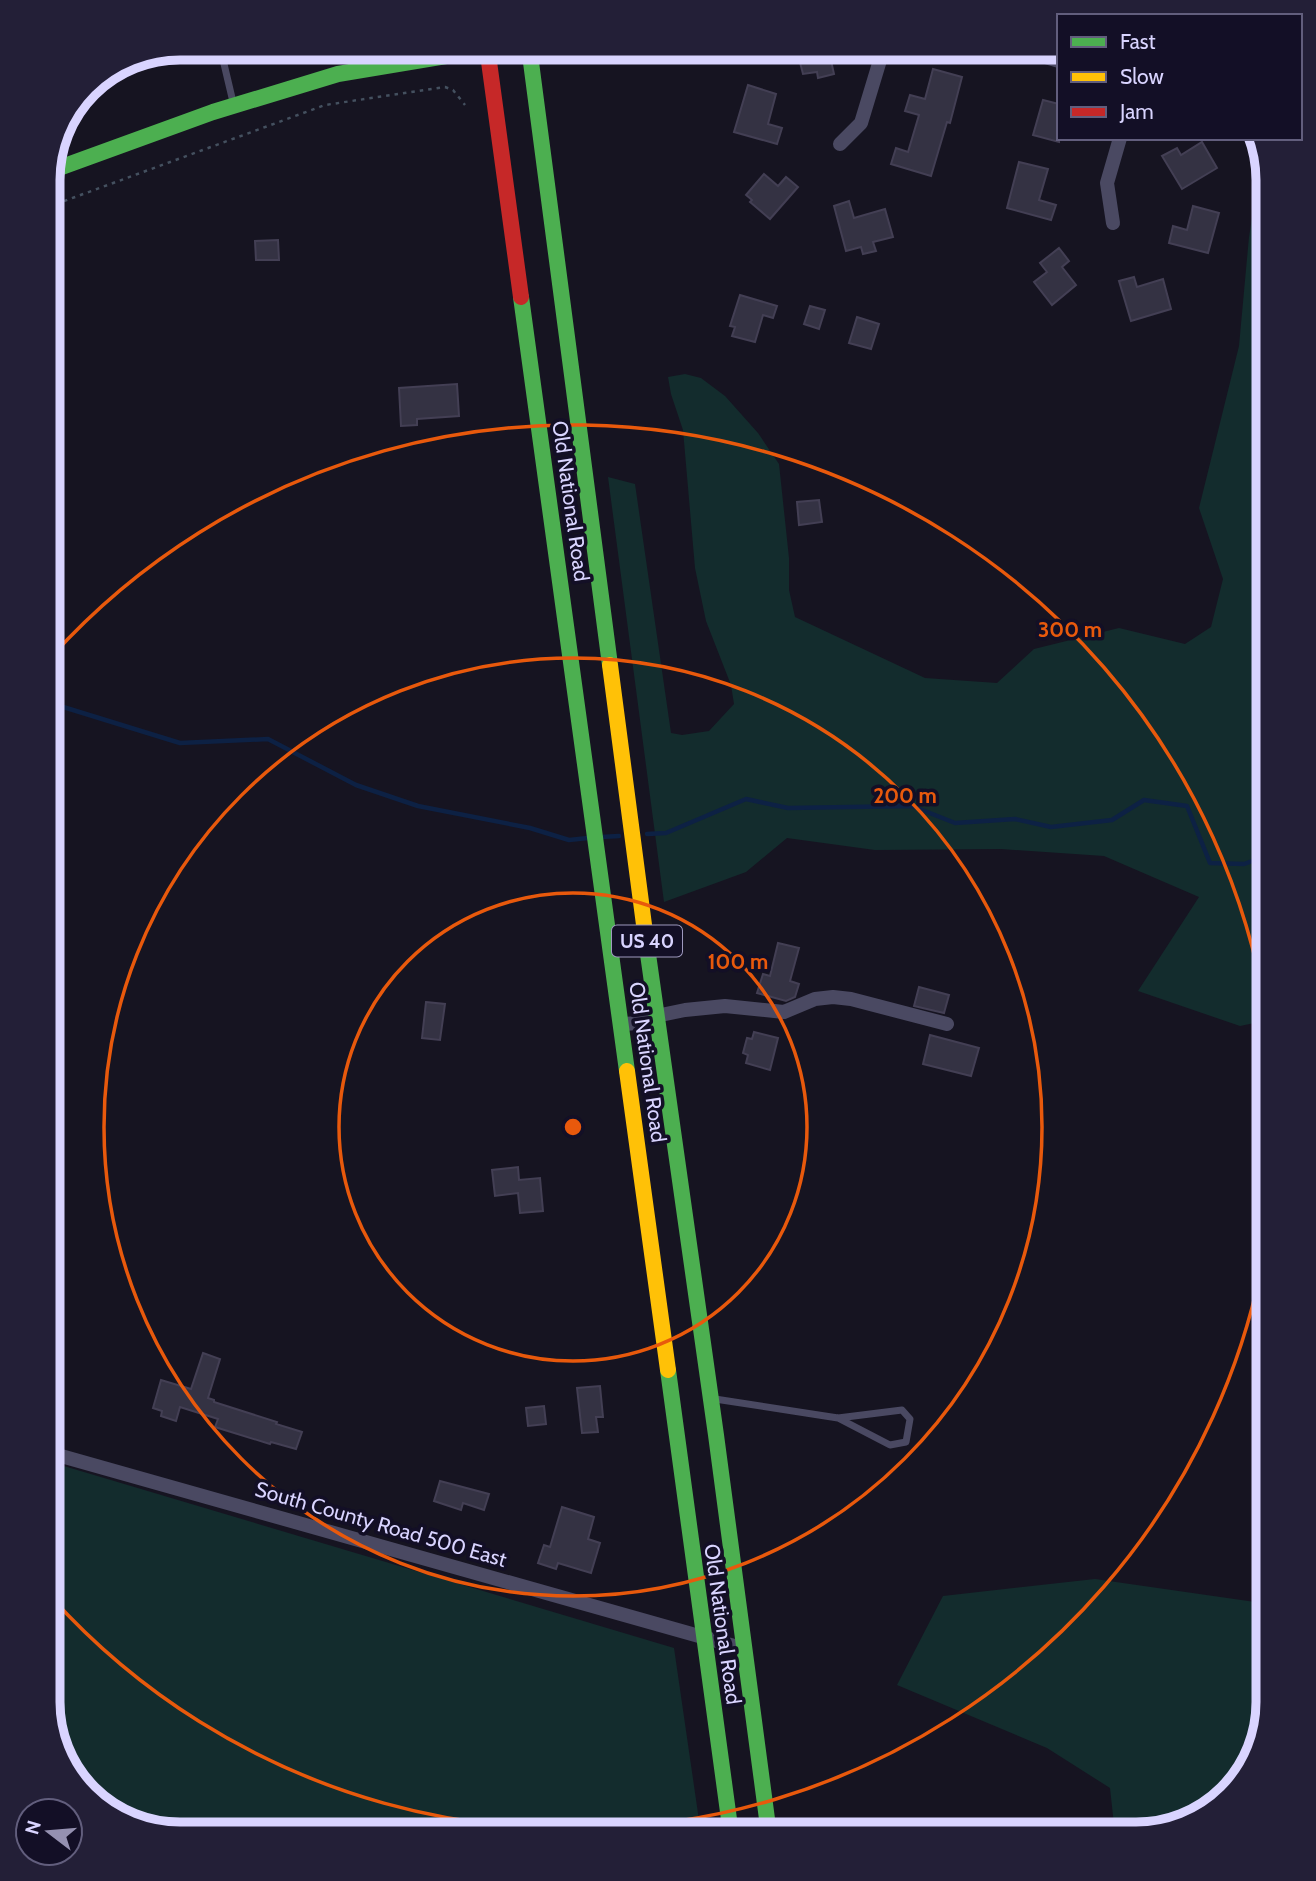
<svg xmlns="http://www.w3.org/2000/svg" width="1316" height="1881" viewBox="0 0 1316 1881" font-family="Cabin,sans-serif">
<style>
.green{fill:#132c2d}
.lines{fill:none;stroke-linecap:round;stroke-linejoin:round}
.stream{stroke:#0d2144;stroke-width:4.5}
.building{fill:#343243;stroke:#433f54;stroke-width:2}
.path{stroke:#44505f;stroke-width:2.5;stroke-dasharray:3.5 5;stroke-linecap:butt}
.lane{stroke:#4a4962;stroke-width:7}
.street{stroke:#4a4962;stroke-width:14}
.fast{stroke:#4caf50;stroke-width:16}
.slow{stroke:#ffc107;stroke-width:16}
.jam{stroke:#c62828;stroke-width:16}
.ring{fill:none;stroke:#e8590c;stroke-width:3.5}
.labels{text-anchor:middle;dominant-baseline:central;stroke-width:7;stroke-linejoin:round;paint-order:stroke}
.shield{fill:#130f26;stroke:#9e99be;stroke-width:2}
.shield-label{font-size:19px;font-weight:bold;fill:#d9d4ff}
.street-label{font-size:21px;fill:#d9d4ff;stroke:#130f26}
.rim{fill:none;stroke:#d9d4ff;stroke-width:9}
.centre{fill:#e8590c;stroke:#130f26;stroke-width:3.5}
.ring-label{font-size:21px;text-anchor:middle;font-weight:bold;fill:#e8590c;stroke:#130f26;stroke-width:7;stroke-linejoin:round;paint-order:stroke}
</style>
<rect width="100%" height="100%" fill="#161421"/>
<g class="green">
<polygon points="1262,155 1269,179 1269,1020 1240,1026 1138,991 1199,897 1104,856 1001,849 875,850 787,838 746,872 664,902 608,477 635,484 671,733 682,735 709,731 734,704 731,685 706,621 695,568 683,430 671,394 668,377 685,374 701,378 725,396 758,433 779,464 789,558 789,590 795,617 925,678 997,683 1034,649 1119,628 1185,644 1211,627 1223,579 1199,508 1239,346 1249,237"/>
<polygon points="47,1461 674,1648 701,1834 171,1833 113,1816 65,1768 47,1702"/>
<polygon points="1095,1579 1269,1604 1269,1634 1247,1751 1255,1753 1251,1768 1203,1816 1137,1834 1115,1834 1110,1788 1047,1748 897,1685 943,1596"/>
</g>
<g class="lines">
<g class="stream">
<polyline points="47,702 180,743 268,739 356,785 418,806 530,828 569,840 588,838"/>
<polyline points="647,834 666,833 746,799 788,808 912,806 955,823 1015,819 1051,827 1112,820 1144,800 1187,806 1210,863 1244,864 1269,855"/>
<polyline points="601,837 619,836"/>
</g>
</g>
<g class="building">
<polygon points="796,47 828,47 834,74 818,78 817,72 803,74"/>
<polygon points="933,69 962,77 950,123 947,122 931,176 891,164 896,148 908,152 919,115 905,111 910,95 925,99"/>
<polygon points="748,85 776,94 768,124 782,128 777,144 734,132"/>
<polygon points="1043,100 1059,104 1059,142 1033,135"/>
<polygon points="1202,142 1217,168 1182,189 1162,156 1177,148 1181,155"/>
<polygon points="1019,162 1048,169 1039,200 1056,205 1051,220 1007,208"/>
<polygon points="764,174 778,186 786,177 798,187 770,219 750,202 752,200 746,195"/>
<polygon points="849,201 854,218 885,209 893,237 873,242 876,251 863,254 861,247 846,251 834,206"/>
<polygon points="1193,206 1219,213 1208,253 1169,243 1173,226 1187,230"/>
<polygon points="278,240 279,260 256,260 255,241"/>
<polygon points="1059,248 1069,261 1062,267 1076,285 1052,305 1034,282 1047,272 1040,263"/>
<polygon points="1134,277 1137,287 1163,279 1171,309 1131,321 1119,281"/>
<polygon points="740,295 777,306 773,318 763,315 755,342 732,336 735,327 730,326"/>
<polygon points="810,306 825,310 819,329 804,324"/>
<polygon points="857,317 879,324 871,349 849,343"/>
<polygon points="457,384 459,416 417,419 417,425 401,426 399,388"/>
<polygon points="819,500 822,522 799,525 797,502"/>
<polygon points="778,943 799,948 790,981 799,984 795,997 786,1001 757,993 763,974 770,976"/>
<polygon points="919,987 949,995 944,1013 914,1006"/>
<polygon points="426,1002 445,1004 440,1040 422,1038"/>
<polygon points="754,1032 778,1038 770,1070 746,1063 748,1055 743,1053 747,1038 752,1039"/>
<polygon points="930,1035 979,1048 971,1076 923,1064"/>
<polygon points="518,1167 519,1180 540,1178 543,1211 520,1213 518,1193 495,1196 492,1170"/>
<polygon points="203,1353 220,1359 208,1398 214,1400 214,1402 277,1422 276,1424 302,1432 296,1449 271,1442 270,1444 215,1427 218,1419 180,1407 176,1421 161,1416 162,1411 153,1408 161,1380 191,1389"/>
<polygon points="600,1386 603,1417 596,1417 598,1432 582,1433 577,1388"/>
<polygon points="544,1406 546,1424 528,1426 526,1408"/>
<polygon points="440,1481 489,1494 484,1510 463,1503 461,1510 434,1501"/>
<polygon points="562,1507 594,1517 588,1539 600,1543 591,1573 558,1563 556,1569 538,1563 544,1545 550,1547"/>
</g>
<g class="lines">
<polyline class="path" points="48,207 325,105 445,87 453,90 465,105"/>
<g class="lane">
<polyline points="220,47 233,102"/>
<polyline points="715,1399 838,1418 902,1410 910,1419 906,1442 890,1445 838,1418"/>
</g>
<g class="street">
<polyline points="1012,47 1059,61"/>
<polyline points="840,144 861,123 884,47"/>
<polyline points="1113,223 1107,183 1120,138"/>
<polyline points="622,1024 641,1023 656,1016 685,1010 725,1006 784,1012 815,999 833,997 851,999 947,1024"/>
<polyline points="47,1452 745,1649"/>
</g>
<g class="fast">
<polyline points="529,47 610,665"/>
<polyline points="48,172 213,112 338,74 488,49"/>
<polyline points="521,297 627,1071"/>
<polyline points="646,940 716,1435 769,1834"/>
<polyline points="668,1370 731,1834"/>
</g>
<g class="slow">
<polyline points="610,665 646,940"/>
<polyline points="627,1071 668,1370"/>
</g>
<polyline class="jam" points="487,47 521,297"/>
</g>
<g class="ring">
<circle cx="573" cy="1127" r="234"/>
<circle cx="573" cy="1127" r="469"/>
<path d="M1268 1231A703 703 0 0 1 51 1597M51 657A703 703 0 0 1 1268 1023"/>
</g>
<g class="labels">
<rect class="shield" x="612" y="925.5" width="70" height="31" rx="5"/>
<g class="shield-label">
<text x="647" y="941">US 40</text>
</g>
<g class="street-label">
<text transform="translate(571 501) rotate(82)">Old National Road</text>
<text transform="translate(648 1062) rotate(82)">Old National Road</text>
<text transform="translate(381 1524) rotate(16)">South County Road 500 East</text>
<text transform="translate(723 1624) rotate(82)">Old National Road</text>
</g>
</g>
<path d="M0 0H1316V1881H0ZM180 60H1136A120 120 0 0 1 1256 180V1702A120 120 0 0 1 1136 1822H180A120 120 0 0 1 60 1702V180A120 120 0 0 1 180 60Z" fill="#231f37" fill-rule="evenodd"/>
<path class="rim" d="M180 60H1136A120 120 0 0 1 1256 180V1702A120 120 0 0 1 1136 1822H180A120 120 0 0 1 60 1702V180A120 120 0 0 1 180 60Z"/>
<circle cx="573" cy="1127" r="10" class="centre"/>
<g class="ring-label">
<text x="1070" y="637">300 m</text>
<text x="905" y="803">200 m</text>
<text x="738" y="969">100 m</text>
</g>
<rect x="1057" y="14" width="245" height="126" fill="#130f26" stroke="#625e7d" stroke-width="2"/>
<rect x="1071" y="37" width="35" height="10" fill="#4caf50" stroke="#625e7d" stroke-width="2"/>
<text x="1120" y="49" font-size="21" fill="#d9d4ff">Fast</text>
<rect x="1071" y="72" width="35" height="10" fill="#ffc107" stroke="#625e7d" stroke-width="2"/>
<text x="1120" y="84" font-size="21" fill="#d9d4ff">Slow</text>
<rect x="1071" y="107" width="35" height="10" fill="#c62828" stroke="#625e7d" stroke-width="2"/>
<text x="1120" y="119" font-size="21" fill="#d9d4ff">Jam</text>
<g transform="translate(49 1832) rotate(286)"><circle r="33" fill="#130f26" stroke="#625e7d" stroke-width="2"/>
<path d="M0-5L12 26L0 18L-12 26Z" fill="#9591b1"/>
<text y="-10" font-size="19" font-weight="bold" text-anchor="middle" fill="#d9d4ff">N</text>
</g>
</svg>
